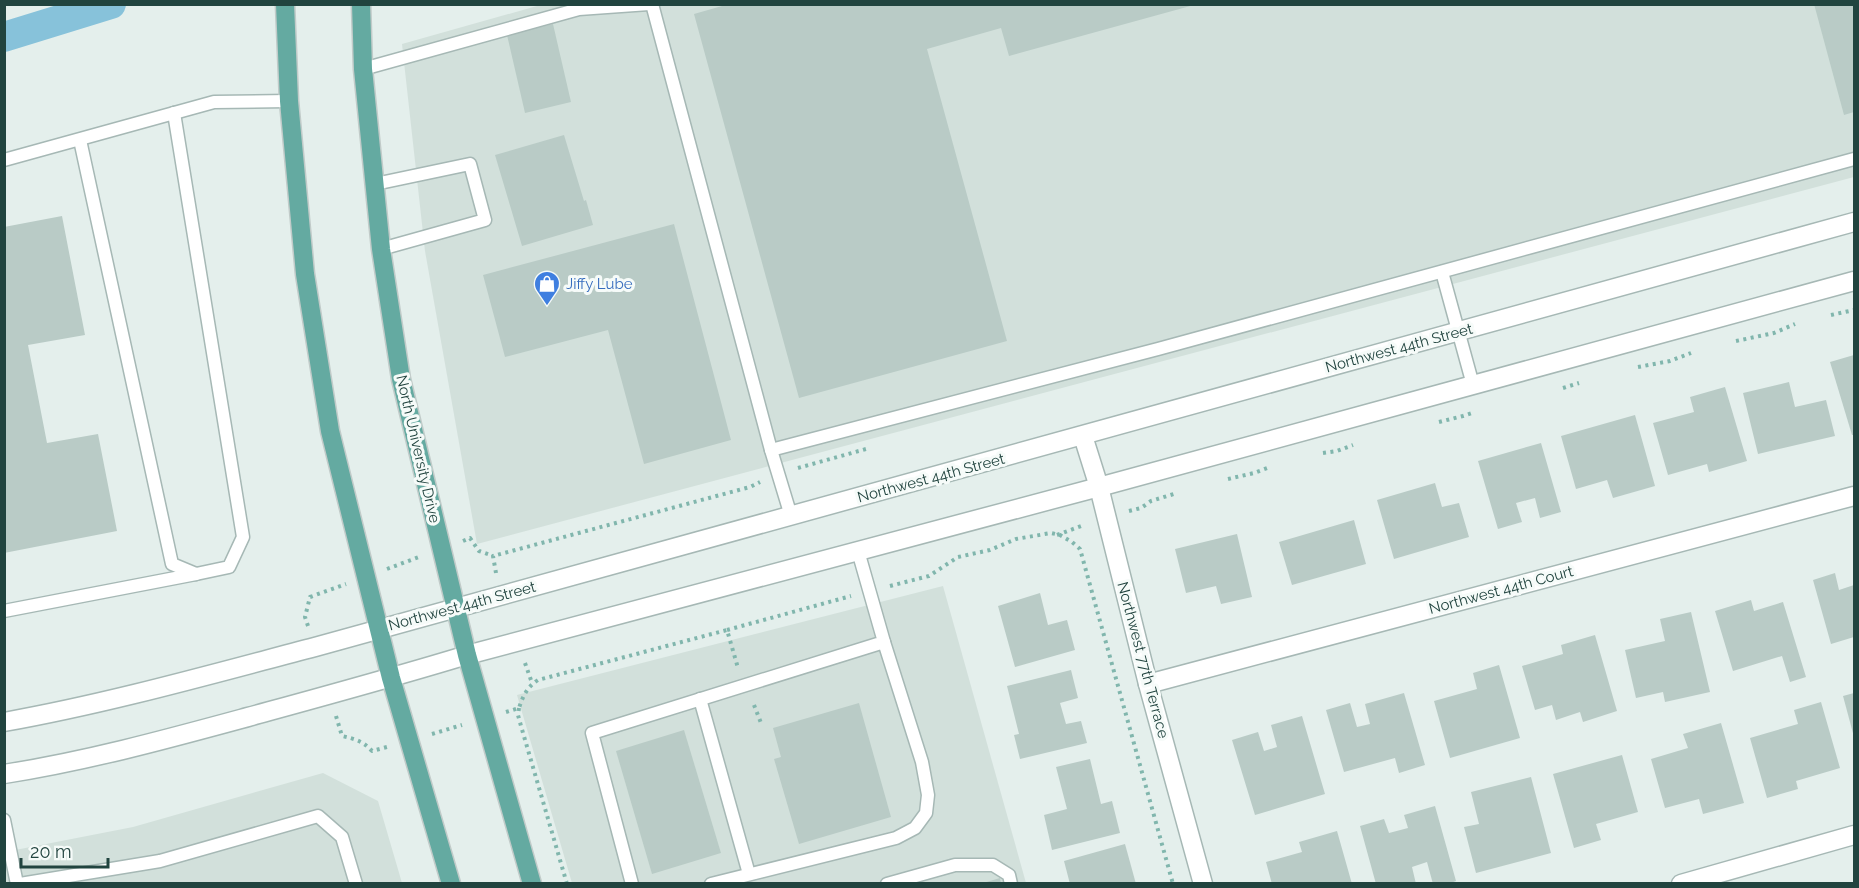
<svg xmlns="http://www.w3.org/2000/svg" width="1859" height="888" viewBox="0 0 1859 888" font-family="Raleway,sans-serif">
<style>
.built{fill:#d2e0db}
.lines{fill:none;stroke-linecap:round;stroke-linejoin:round}
.canal{stroke:#87c2da;stroke-width:30}
.building{fill:#b9cbc6}
.service-casing{stroke:#a6b8b5;stroke-width:15}
.minor-casing{stroke:#a6b8b5;stroke-width:21}
.tertiary-casing{stroke:#a6b8b5;stroke-width:21}
.primary-casing{stroke:#c1cbc9;stroke-width:21}
.path{stroke:#81b6ad;stroke-width:4;stroke-dasharray:3 4.5;stroke-linecap:butt}
.service{stroke:#fff;stroke-width:12}
.minor{stroke:#fff;stroke-width:18}
.tertiary{stroke:#fff;stroke-width:18}
.primary{stroke:#64aaa1;stroke-width:18}
.labels{text-anchor:middle;dominant-baseline:central;stroke-width:6;stroke-linejoin:round;paint-order:stroke}
.shop-label{font-size:15px;fill:#366cbe;stroke:#f6fbf9;text-anchor:start}
.street-label{font-size:15px;fill:#21443f;stroke:#f6fbf9}
</style>
<rect width="100%" height="100%" fill="#e4efec"/>
<g class="built">
<polygon points="544,4 1854,5 1854,177 477,544 425,251 402,44"/>
<polygon points="943,586 1026,883 572,883 517,695"/>
<polygon points="323,773 378,801 402,883 5,884 5,852 133,827"/>
</g>
<g class="lines">
<polyline class="canal" points="4,37 111,4"/>
</g>
<g class="building">
<polygon points="729,4 1194,4 1194,5 1009,56 1001,28 927,49 1007,341 799,398 694,14"/>
<polygon points="1814,4 1854,4 1854,112 1844,115"/>
<polygon points="553,24 571,102 525,113 507,35"/>
<polygon points="564,135 584,201 586,200 593,225 522,246 495,155"/>
<polygon points="62,216 85,335 28,345 47,443 98,434 117,531 4,553 4,227"/>
<polygon points="674,224 731,440 644,464 608,330 505,357 483,275"/>
<polygon points="1854,355 1854,435 1852,435 1830,362"/>
<polygon points="1789,382 1795,407 1826,400 1835,436 1758,454 1743,393"/>
<polygon points="1725,387 1747,461 1709,472 1707,464 1668,475 1653,423 1694,412 1690,397"/>
<polygon points="1635,415 1655,486 1613,498 1607,480 1576,489 1561,436"/>
<polygon points="1541,443 1561,512 1540,518 1535,498 1516,503 1522,522 1498,529 1478,461"/>
<polygon points="1435,483 1442,507 1459,503 1469,537 1394,559 1377,500"/>
<polygon points="1354,520 1366,564 1292,585 1279,542"/>
<polygon points="1237,534 1252,597 1221,604 1216,586 1186,593 1175,549"/>
<polygon points="1835,573 1839,590 1854,585 1854,637 1831,644 1813,580"/>
<polygon points="1040,593 1048,625 1067,620 1075,650 1015,667 998,606"/>
<polygon points="1751,600 1754,611 1783,602 1806,677 1790,682 1782,656 1733,671 1715,611"/>
<polygon points="1691,612 1710,692 1665,702 1663,692 1636,698 1625,650 1665,641 1660,619"/>
<polygon points="1595,635 1617,711 1583,722 1580,712 1556,720 1552,705 1535,710 1522,666 1563,654 1561,645"/>
<polygon points="1499,665 1520,738 1450,758 1434,701 1477,689 1473,673"/>
<polygon points="1071,670 1078,698 1060,703 1066,724 1081,721 1087,743 1020,759 1014,735 1019,734 1007,686"/>
<polygon points="1404,693 1425,765 1399,773 1395,758 1344,772 1326,710 1350,703 1357,727 1370,724 1365,704"/>
<polygon points="1854,693 1854,737 1843,696"/>
<polygon points="1821,702 1840,768 1796,781 1798,789 1767,798 1750,738 1798,724 1794,710"/>
<polygon points="859,703 891,817 799,844 774,759 781,757 773,728"/>
<polygon points="1302,716 1325,794 1255,815 1232,740 1258,732 1264,751 1277,747 1271,725"/>
<polygon points="1721,723 1744,803 1703,814 1699,799 1665,808 1651,759 1688,748 1683,734"/>
<polygon points="684,730 721,853 652,874 616,751"/>
<polygon points="1622,755 1638,812 1596,824 1601,840 1574,848 1553,774"/>
<polygon points="1090,759 1101,804 1112,801 1120,833 1052,850 1044,815 1067,809 1056,767"/>
<polygon points="1531,777 1551,853 1476,873 1464,827 1479,824 1471,792"/>
<polygon points="1435,806 1456,881 1448,884 1433,884 1427,862 1412,867 1416,884 1376,884 1360,826 1384,819 1389,833 1408,828 1404,815"/>
<polygon points="1337,831 1352,884 1272,884 1266,862 1302,852 1299,842"/>
<polygon points="1125,844 1136,884 1070,884 1064,861"/>
<polygon points="1000,878 1001,884 983,884 983,883"/>
</g>
<g class="lines">
<defs>
<g id="service">
<polyline points="652,4 771,450 1158,349 1854,159"/>
<polyline points="363,69 579,9 649,4"/>
<polyline points="80,140 172,564 196,574 229,567 243,537 174,113"/>
<polyline points="4,160 214,102 289,101"/>
<polyline points="375,184 470,164 485,220 381,249"/>
<polyline points="1442,272 1473,385"/>
<polyline points="771,450 791,516"/>
<polyline points="4,611 196,574"/>
<polyline points="700,699 749,874"/>
<polyline points="4,820 17,884"/>
<polyline points="20,884 160,861 318,816 342,837 356,884"/>
<polyline points="632,884 592,733 884,642 858,551"/>
<polyline points="711,884 896,838 915,828 926,813 928,795 922,762 884,642"/>
<polyline points="887,884 955,865 993,865 1009,875 1011,884"/>
</g>
<g id="minor">
<polyline points="1083,436 1099,487 1148,684 1203,884"/>
<polyline points="1148,684 1854,496"/>
<polyline points="1681,884 1854,835"/>
</g>
<g id="tertiary">
<path d="M4,722C110,703 212,674 315,647L1854,222"/>
<path d="M4,774C87,761 167,739 248,717C321,697 395,677 467,655L1099,487L1854,281"/>
</g>
<g id="primary">
<polyline points="285,4 289,101 305,274 330,431 391,678 451,884"/>
<polyline points="361,4 363,69 381,249 401,379 467,655 532,884"/>
</g>
</defs>
<use href="#service" class="service-casing"/>
<use href="#minor" class="minor-casing"/>
<use href="#tertiary" class="tertiary-casing"/>
<use href="#primary" class="primary-casing"/>
<g class="path">
<polyline points="1831,315 1854,310"/>
<polyline points="1736,341 1774,333 1795,324"/>
<polyline points="1638,367 1670,361 1691,353"/>
<polyline points="1563,388 1579,383"/>
<polyline points="1439,422 1463,416 1475,412"/>
<polyline points="1323,453 1337,451 1353,445"/>
<polyline points="798,468 866,449"/>
<polyline points="1228,479 1254,473 1270,467"/>
<polyline points="1129,511 1141,508 1151,501 1177,493"/>
<polyline points="1057,535 1084,525"/>
<polyline points="463,541 470,538 479,551 493,556"/>
<polyline points="387,569 419,557"/>
<polyline points="496,573 493,556 750,487 760,482"/>
<polyline points="890,586 929,576 958,557 990,550 1016,539 1051,533 1060,535 1072,542 1080,549 1173,884"/>
<polyline points="308,626 305,617 310,597 346,584"/>
<polyline points="727,630 851,596"/>
<polyline points="525,663 532,683"/>
<polyline points="754,705 761,723"/>
<polyline points="519,708 518,715 521,726 567,884"/>
<path d="M506,712L519,708C523,696 527,687 538,680L727,630L738,668"/>
<path d="M336,716L342,736C355,739 363,741 372,751L387,747"/>
<polyline points="432,734 462,725"/>
</g>
<use href="#service" class="service"/>
<use href="#minor" class="minor"/>
<use href="#tertiary" class="tertiary"/>
<use href="#primary" class="primary"/>
</g>
<defs>
<symbol id="shop-pin" viewBox="-11 -11 22 30"><path d="M0 17L-7.5 6A9.5 9.5 0 1 1 7.5 6Z" fill="#3f7fe0" stroke="#f6fbf9"/><path d="M-5-2.5h2.3a2.7 3.5 0 0 1 5.4 0H5L5.5 6h-11ZM-1.5-2.5h3a1.5 2.3 0 0 0-3 0Z" fill="#fff"/></symbol>
</defs>
<g fill-rule="evenodd">
<use href="#shop-pin" x="532" y="269" width="30" height="40"/>
</g>
<g class="labels">
<g class="shop-label">
<text x="566" y="284">Jiffy Lube</text>
</g>
<g class="street-label">
<text transform="translate(1399 348) rotate(-15)">Northwest 44th Street</text>
<text transform="translate(418 449) rotate(77)">North University Drive</text>
<text transform="translate(931 478) rotate(-15)">Northwest 44th Street</text>
<text transform="translate(1501 590) rotate(-15)">Northwest 44th Court</text>
<text transform="translate(462 606) rotate(-15)">Northwest 44th Street</text>
<text transform="translate(1143 660) rotate(75)">Northwest 77th Terrace</text>
</g>
</g>
<rect width="1859" height="888" fill="none" stroke="#21443f" stroke-width="12"/>
<path d="M21 858v9h87v-9" fill="none" stroke="#21443f" stroke-width="3"/>
<text x="30" y="858" font-size="18" fill="#21443f" stroke="#f6fbf9" stroke-width="4.5" paint-order="stroke">20 m</text>
</svg>
